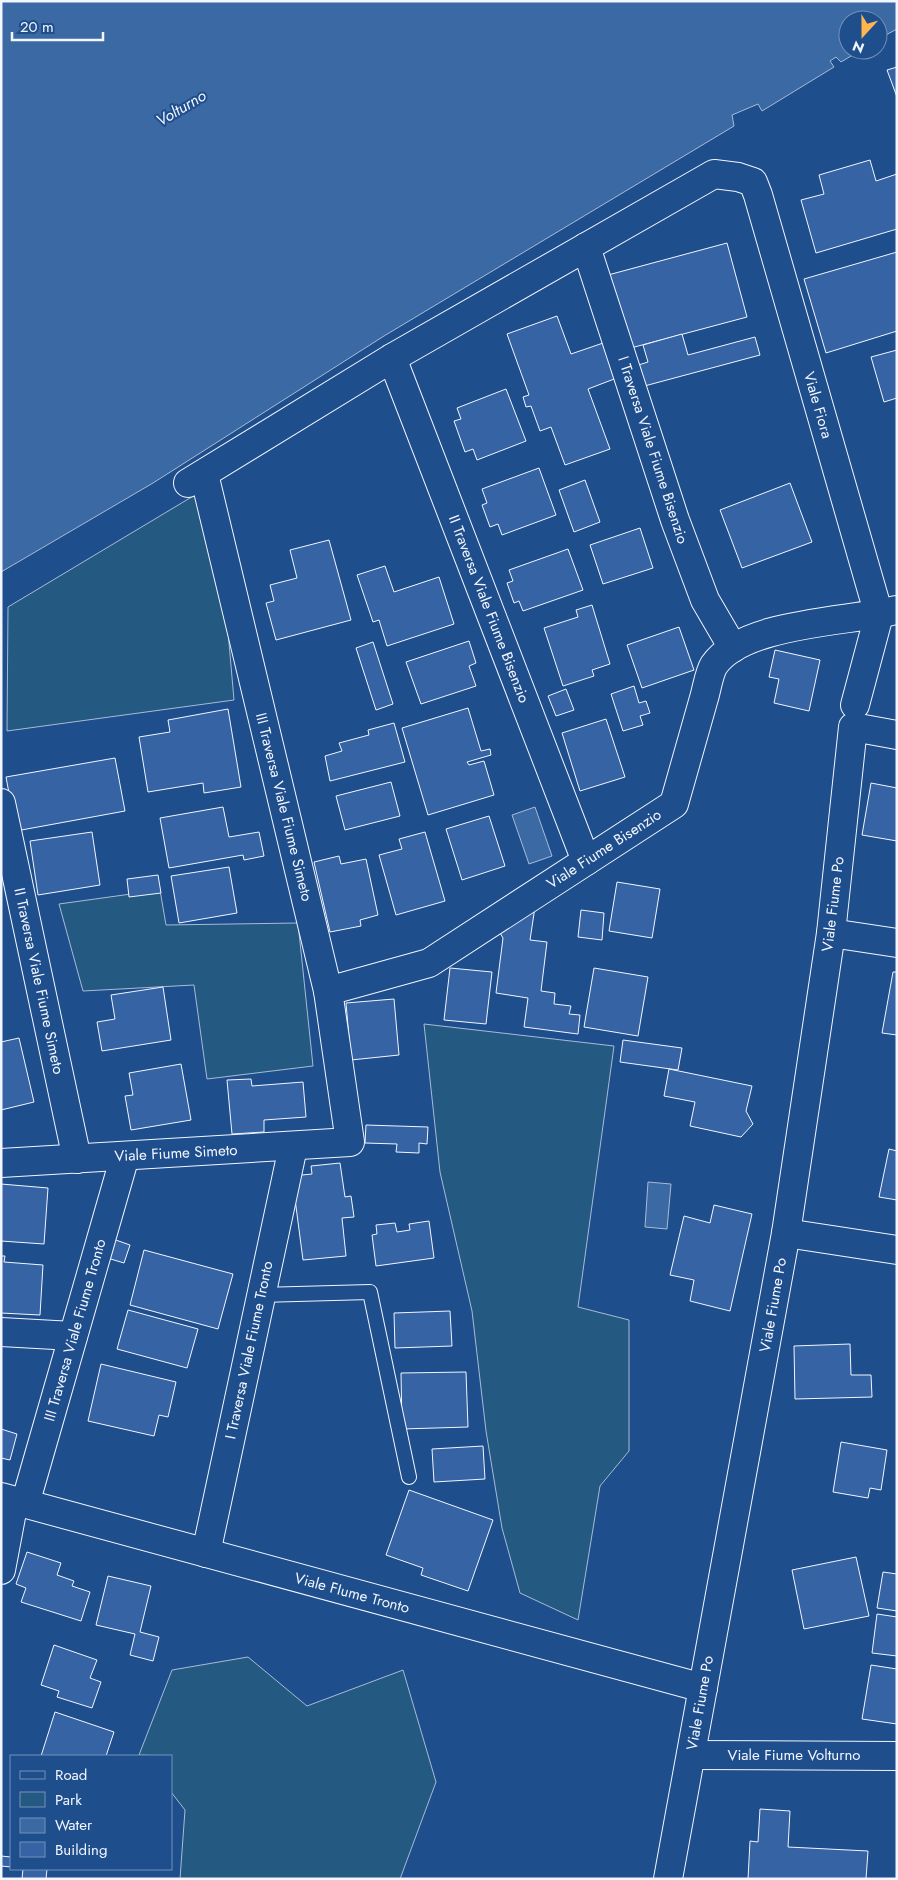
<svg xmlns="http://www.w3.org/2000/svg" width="898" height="1880" viewBox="0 0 898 1880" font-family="Jost,sans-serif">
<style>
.green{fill:#245a82;stroke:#a8bbd7}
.water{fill:#3b69a3;stroke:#a8bbd7}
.building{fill:#3563a3;stroke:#f2f6ff}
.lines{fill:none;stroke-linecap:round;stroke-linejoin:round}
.service-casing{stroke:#f2f6ff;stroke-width:16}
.minor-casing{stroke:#f2f6ff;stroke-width:30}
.service{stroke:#1f4e8c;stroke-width:14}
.minor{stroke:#1f4e8c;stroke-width:28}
.labels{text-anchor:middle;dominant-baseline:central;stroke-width:4;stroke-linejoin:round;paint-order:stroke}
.street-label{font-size:15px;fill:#f2f6ff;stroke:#1f4e8c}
.water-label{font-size:16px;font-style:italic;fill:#f2f6ff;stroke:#1f4e8c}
</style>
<rect width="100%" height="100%" fill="#1f4e8c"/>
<g class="green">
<polygon points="215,483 234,700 7,731 8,607"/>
<polygon points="160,890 166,925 298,923 313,1066 207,1079 194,985 83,991 59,904"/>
<polygon points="424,1024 614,1046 578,1307 629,1320 629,1451 600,1486 578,1620 520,1593 502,1528 486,1431 472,1311 440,1172"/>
<polygon points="248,1657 307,1706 403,1670 436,1782 400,1879 180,1879 185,1810 171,1792 171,1756 139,1755 172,1670"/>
</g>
<g class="water">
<polygon points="1,1 897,1 897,29 884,36 878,28 878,20 848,20 848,50 861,50 841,62 836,57 830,61 834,67 762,111 758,104 732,115 734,126 384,336 153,483 1,572"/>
<polygon points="535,807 552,856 529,864 512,815"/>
<polygon points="648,1182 671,1184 667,1229 645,1227"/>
</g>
<g class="building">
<polygon points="897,67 897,97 887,70"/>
<polygon points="870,160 876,181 897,174 897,229 816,253 801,200 824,194 819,175"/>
<polygon points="727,243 747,317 627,349 608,275"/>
<polygon points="897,252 897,331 826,353 804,279"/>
<polygon points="557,316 571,354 609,341 622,376 588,389 610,449 565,465 551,427 540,431 531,406 526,407 523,397 529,395 507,334"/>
<polygon points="682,334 688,355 755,337 760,355 637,388 632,367 648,362 643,345"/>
<polygon points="897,350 897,398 884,402 871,357"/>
<polygon points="506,389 526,441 477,460 473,449 465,452 454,421 461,419 457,408"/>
<polygon points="539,468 556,515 502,535 498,524 490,527 482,505 487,503 482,489"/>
<polygon points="585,480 600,522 574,532 559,490"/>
<polygon points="790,483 812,542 742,568 720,510"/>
<polygon points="640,528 653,568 603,584 590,545"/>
<polygon points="329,540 351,620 276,640 266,603 274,601 270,585 297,578 290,550"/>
<polygon points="568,549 583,590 523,611 519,601 514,603 507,583 513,581 509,570"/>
<polygon points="385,566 394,592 439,577 454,624 387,646 379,620 373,622 357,575"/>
<polygon points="592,605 610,664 592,670 594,676 563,686 544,628 578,617 576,610"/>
<polygon points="679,627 694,670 642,688 627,645"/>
<polygon points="469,641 476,663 469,666 476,686 421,704 406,662"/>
<polygon points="373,642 393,704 376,710 356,648"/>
<polygon points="775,650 820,660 809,711 774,703 779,679 769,677"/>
<polygon points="634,686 639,703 646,701 650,713 640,716 643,725 623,731 611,694"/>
<polygon points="566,689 574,710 556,716 548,696"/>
<polygon points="468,708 481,751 490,749 491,755 467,762 469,765 484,761 494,795 428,815 402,728"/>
<polygon points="228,709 241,787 204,793 203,783 148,792 139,737 170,732 168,720"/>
<polygon points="606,719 625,777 580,791 562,733"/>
<polygon points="394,723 405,762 330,781 325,756 342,751 339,743 369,735 368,730"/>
<polygon points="115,758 125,811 16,831 6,777"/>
<polygon points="391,782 400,816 345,830 336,796"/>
<polygon points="871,783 897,788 897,841 862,835"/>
<polygon points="223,807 229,837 259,832 264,856 244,860 243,855 169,868 160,818"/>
<polygon points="489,816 505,866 462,880 446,829"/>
<polygon points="92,832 100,885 38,895 30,841"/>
<polygon points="425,832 445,901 396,915 379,855 402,849 399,839"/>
<polygon points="339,856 341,864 366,859 378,915 360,920 361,926 330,932 314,862"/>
<polygon points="229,867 237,913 179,923 171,876"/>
<polygon points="158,875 161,893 129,897 127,879"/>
<polygon points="617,882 660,889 652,938 609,931"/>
<polygon points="535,907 530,940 547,942 541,991 555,993 554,1004 571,1006 569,1014 580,1015 578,1034 524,1027 528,998 496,993 503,938 497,928"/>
<polygon points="581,910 604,913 602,940 578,937"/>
<polygon points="450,968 492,972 486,1024 444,1020"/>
<polygon points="594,968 648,977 638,1036 584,1027"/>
<polygon points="893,972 897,972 897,1035 882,1033"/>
<polygon points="163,987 171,1040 102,1051 97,1022 115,1019 111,995"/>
<polygon points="394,999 399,1055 351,1060 346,1003"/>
<polygon points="19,1038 34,1102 1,1110 1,1042"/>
<polygon points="623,1040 682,1048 678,1070 620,1062"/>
<polygon points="181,1064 191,1120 131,1130 125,1096 133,1095 129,1073"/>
<polygon points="669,1069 752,1086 746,1111 753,1124 741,1137 690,1126 695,1102 664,1096"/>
<polygon points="251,1079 252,1086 303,1082 306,1117 264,1120 264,1132 232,1134 227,1080"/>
<polygon points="366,1125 428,1127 427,1144 419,1143 419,1153 396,1152 397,1144 365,1143"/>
<polygon points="889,1149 897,1151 897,1200 879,1197"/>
<polygon points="340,1163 345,1197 351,1196 354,1217 342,1218 346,1256 303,1260 292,1176 312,1174 311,1166"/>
<polygon points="1,1184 48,1188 44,1244 1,1241"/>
<polygon points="714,1205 752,1214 730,1311 690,1301 694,1280 670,1275 684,1216 710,1223"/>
<polygon points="429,1221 434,1258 376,1266 372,1235 377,1234 376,1225 395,1223 397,1232 410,1230 409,1224"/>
<polygon points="110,1238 130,1245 124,1263 104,1257"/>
<polygon points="144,1250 233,1274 218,1329 130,1305"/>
<polygon points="1,1256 5,1256 4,1262 43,1265 40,1315 1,1313"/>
<polygon points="128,1310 198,1329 187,1368 117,1349"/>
<polygon points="450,1311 452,1346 395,1348 394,1313"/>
<polygon points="850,1344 851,1375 871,1375 872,1397 795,1399 794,1346"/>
<polygon points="101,1364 176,1382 168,1417 159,1415 154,1436 88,1421"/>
<polygon points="466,1372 468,1427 402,1429 401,1373"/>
<polygon points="1,1429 17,1434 10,1460 1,1458"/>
<polygon points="841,1442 887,1450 881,1490 870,1488 868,1498 833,1492"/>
<polygon points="483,1446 485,1479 434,1482 432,1449"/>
<polygon points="409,1490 493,1520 468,1591 421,1575 423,1568 386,1555"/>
<polygon points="27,1552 61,1563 57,1575 74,1581 72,1586 90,1592 81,1621 21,1602 26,1588 16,1584"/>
<polygon points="856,1557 869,1616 804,1629 792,1570"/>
<polygon points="883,1572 897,1574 897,1611 877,1608"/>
<polygon points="108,1576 151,1586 140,1632 159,1637 153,1661 130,1655 135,1634 96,1625"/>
<polygon points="877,1614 897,1617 897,1656 872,1653"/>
<polygon points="54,1645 97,1660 90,1678 101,1682 92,1708 57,1697 59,1691 41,1685"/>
<polygon points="871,1665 897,1669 897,1724 862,1719"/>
<polygon points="55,1712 114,1732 106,1756 41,1756"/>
<polygon points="760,1809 790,1811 788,1847 868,1851 866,1879 748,1879 750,1841 758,1842"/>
<polygon points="1,1856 11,1857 11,1867 1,1866"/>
<polygon points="23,1869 47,1869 46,1879 22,1879"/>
</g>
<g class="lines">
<defs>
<polyline id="service" points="260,1295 370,1292 409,1477"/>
<g id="minor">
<polyline points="586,247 675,520 705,600 733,648"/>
<polyline points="392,358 586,861"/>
<polyline points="188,483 392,358 714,174 738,177 753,182 758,195 879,615"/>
<polyline points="855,705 879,615"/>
<polyline points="1,803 77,1159"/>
<polyline points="831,933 897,943"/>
<path d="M328,991L429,963L674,804C684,768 694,733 704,698C707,688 709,673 714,665C744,622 849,622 896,610"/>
<polyline points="1,1163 350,1142 328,991 204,474"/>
<polyline points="786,1233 897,1250"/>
<polyline points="1,1332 73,1336"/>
<polyline points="1,1497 703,1688"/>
<polyline points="25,1504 125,1156"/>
<polyline points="206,1553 293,1147"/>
<polyline points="1,1570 14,1501"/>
<polyline points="691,1755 897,1756"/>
<polyline points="668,1879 786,1233 831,933 853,727 897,735"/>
</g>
</defs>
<use href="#service" class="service-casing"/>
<use href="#minor" class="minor-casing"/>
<use href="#service" class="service"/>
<use href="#minor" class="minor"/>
</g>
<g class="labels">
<g class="street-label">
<text transform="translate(818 405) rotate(74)">Viale Fiora</text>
<text transform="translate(653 450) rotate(72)">I Traversa Viale Fiume Bisenzio</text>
<text transform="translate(489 609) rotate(69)">II Traversa Viale Fiume Bisenzio</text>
<text transform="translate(284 807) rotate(76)">III Traversa Viale Fiume Simeto</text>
<text transform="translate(604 849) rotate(-33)">Viale Fiume Bisenzio</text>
<text transform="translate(833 904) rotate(-83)">Viale Fiume Po</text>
<text transform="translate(39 981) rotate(78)">II Traversa Viale Fiume Simeto</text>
<text transform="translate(176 1153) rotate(-3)">Viale Fiume Simeto</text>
<text transform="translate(773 1305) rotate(-80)">Viale Fiume Po</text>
<text transform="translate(75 1330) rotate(-74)">III Traversa Viale Fiume Tronto</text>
<text transform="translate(249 1350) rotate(-78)">I Traversa Viale Fiume Tronto</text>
<text transform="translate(352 1593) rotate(15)">Viale FIume Tronto</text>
<text transform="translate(700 1703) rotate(-80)">Viale Fiume Po</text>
<text x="794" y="1755">Viale Fiume Volturno</text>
</g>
<g class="water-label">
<text transform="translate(181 108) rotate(-31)">Volturno</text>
</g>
</g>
<rect width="898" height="1880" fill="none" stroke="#f2f6ff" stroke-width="5"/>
<rect x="10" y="1755" width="162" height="115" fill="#1f4e8c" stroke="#7391ba"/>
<rect x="20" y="1771" width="25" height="8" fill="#1f4e8c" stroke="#7391ba"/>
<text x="55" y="1780" font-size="15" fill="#f2f6ff">Road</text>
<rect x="20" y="1792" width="25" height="15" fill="#245a82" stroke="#7391ba"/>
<text x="55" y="1805" font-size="15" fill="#f2f6ff">Park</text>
<rect x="20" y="1818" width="25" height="15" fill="#3b69a3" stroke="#7391ba"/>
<text x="55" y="1830" font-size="15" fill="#f2f6ff">Water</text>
<rect x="20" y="1842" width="25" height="15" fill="#3563a3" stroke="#7391ba"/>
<text x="55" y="1855" font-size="15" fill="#f2f6ff">Building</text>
<g transform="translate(863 35) rotate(201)"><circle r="24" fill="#1f4e8c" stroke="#7391ba"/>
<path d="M0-4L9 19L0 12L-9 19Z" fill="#ffb74d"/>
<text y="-8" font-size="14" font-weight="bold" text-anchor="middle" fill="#f2f6ff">N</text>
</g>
<path d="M12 32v8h91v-8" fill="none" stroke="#f2f6ff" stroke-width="2.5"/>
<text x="20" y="32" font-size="15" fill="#f2f6ff" stroke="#1f4e8c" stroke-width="4" paint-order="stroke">20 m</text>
</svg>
